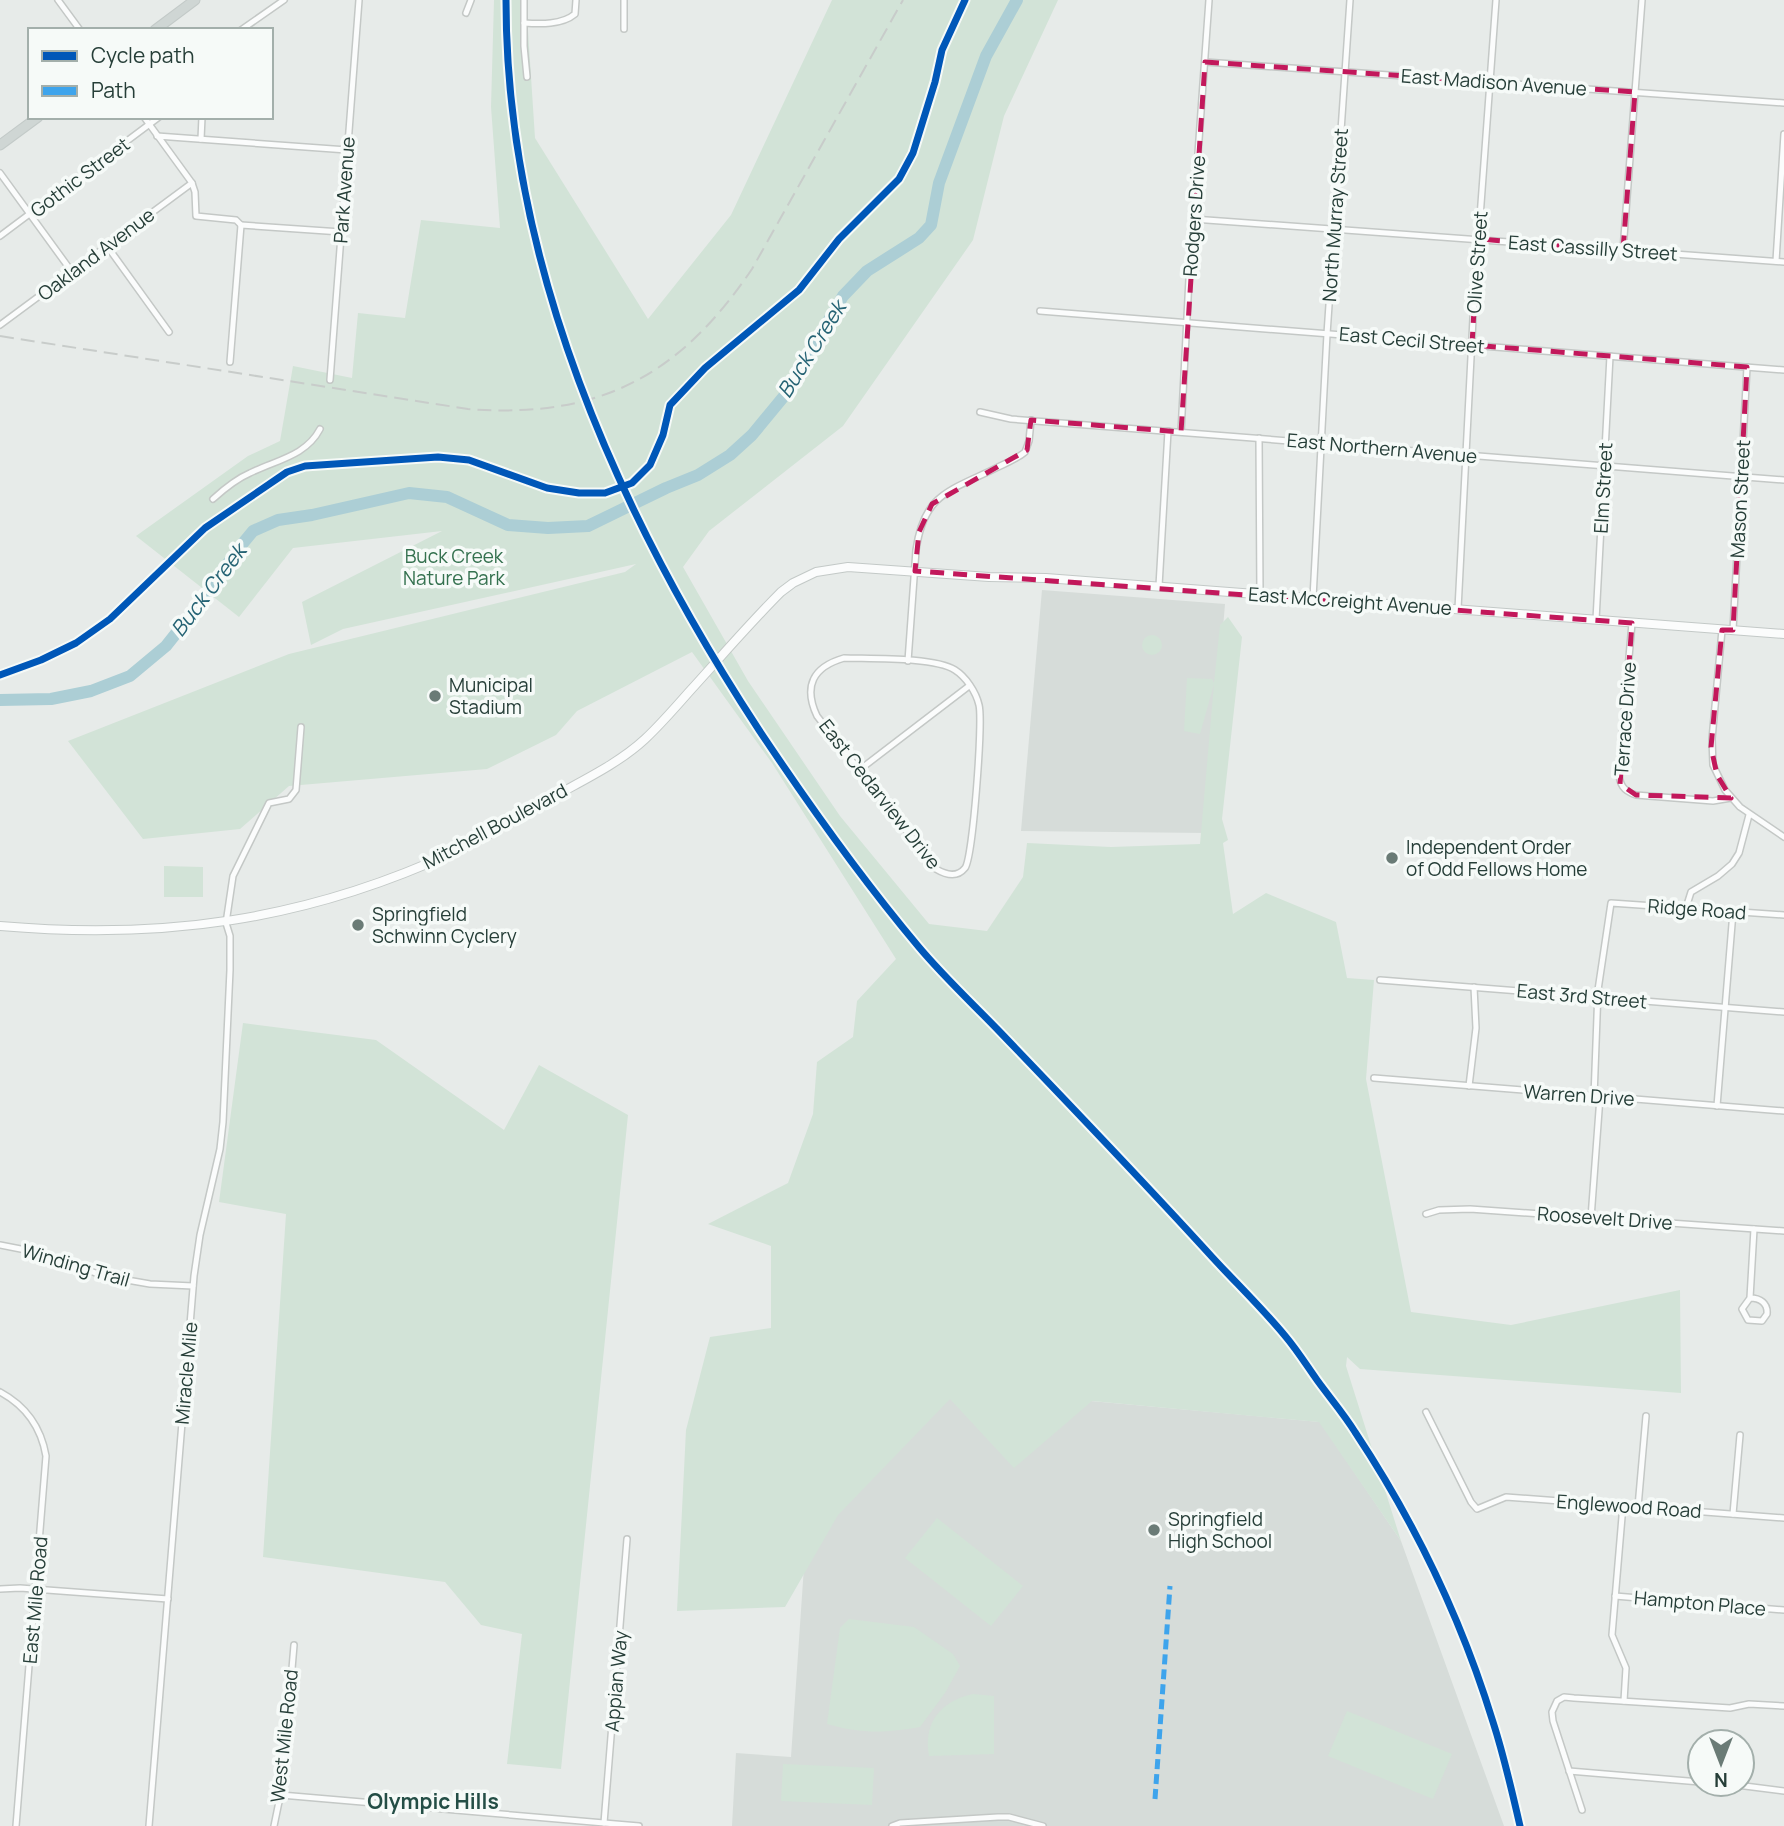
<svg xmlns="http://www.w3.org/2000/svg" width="1784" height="1826" viewBox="0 0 1784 1826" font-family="Manrope,sans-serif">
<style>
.built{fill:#d6dcd9}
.green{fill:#d2e3d7}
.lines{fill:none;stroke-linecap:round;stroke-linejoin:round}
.river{stroke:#acced5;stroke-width:12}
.street-casing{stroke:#c4c8c6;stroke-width:8}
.secondary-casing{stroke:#c3c9c7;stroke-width:10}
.primary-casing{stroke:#c3cac8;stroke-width:11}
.street{stroke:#fbfcfc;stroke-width:5}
.secondary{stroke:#fbfcfc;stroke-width:8}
.primary{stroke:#cfd6d4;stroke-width:9}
.rail{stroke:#c8ccca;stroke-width:2;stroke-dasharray:14 7;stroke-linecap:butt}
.quiet{stroke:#3ea4ec;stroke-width:5;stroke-dasharray:10 5;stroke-linecap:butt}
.cycleway-casing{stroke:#f6faf8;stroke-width:11}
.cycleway{stroke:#0057b8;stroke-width:7}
.marked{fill:none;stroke:#c2185b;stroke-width:5;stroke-dasharray:14 9;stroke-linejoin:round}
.poi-dot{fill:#6a7b76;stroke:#f6faf8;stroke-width:2.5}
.labels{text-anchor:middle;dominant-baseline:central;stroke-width:7;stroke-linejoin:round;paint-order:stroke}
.street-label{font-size:19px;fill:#263e38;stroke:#f6faf8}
.park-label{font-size:19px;fill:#34714f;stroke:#f6faf8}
.poi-label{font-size:19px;fill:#263e38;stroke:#f6faf8;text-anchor:start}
.water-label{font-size:21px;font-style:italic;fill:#256374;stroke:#f6faf8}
.neighbourhood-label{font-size:21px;font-weight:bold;fill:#244e46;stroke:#f6faf8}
</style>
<rect width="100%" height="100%" fill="#e7ebe9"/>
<g class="built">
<polygon points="1042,590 1225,604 1206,833 1021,831"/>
<polygon points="817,1376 1320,1422 1401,1541 1504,1826 732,1826 736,1753 791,1757"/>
</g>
<g class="green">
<polygon points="494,0 526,0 535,138 648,319 731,215 832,0 1058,0 1004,116 973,240 843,426 709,531 683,567 748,681 840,816 929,924 987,931 1023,877 1027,843 1111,847 1200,844 1214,684 1200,734 1184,731 1187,678 1212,679 1214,683 1220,625 1228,617 1242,637 1222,819 1228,840 1223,843 1233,914 1266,893 1336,922 1347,978 1374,980 1366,1079 1411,1312 1511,1325 1680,1290 1681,1393 1360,1369 1347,1357 1346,1366 1401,1541 1319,1422 1092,1401 1014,1468 950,1399 838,1515 785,1607 677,1611 686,1430 710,1337 771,1328 771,1246 708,1224 788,1183 813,1114 817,1062 853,1037 857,1001 896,959 772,763 692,652 577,711 556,735 487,769 289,786 240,829 143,839 68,741 289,654 625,572 636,564 343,629 311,645 302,602 442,531 293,548 239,617 136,536 248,456 280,441 293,366 352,378 358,313 405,318 421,220 500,228 491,107"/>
<circle cx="1152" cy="645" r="10"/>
<polygon points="164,866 203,867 203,897 164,897"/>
<polygon points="243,1023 376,1040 504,1130 539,1065 628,1115 561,1769 507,1764 522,1634 481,1625 445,1582 263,1557 286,1214 219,1202"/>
<polygon points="937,1518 1023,1586 991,1626 905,1558"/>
<path d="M849,1619L914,1627L953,1654L960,1666L945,1693L920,1727C885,1733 862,1734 827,1724L840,1628Z"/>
<path d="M973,1694L994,1696V1754L929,1756C923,1722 941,1701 973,1694Z"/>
<polygon points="1347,1711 1452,1754 1433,1799 1328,1756"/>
<polygon points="783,1764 874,1768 872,1805 781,1801"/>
</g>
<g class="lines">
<polyline class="river" points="0,700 51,699 91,691 130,676 166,646 197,607 239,548 253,531 278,520 312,515 409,493 447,497 508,525 548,528 588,526 666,488 698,475 730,455 752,435 785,395 843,296 867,271 919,238 931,225 939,183 986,56 1017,0"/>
<defs>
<g id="street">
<polyline points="58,0 80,30"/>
<polyline points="524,0 524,46 527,77"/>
<polyline points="466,13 471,0"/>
<path d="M524,23C540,24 562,25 575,14L576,0"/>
<polyline points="624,29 624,0"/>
<polyline points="241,30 284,0"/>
<polyline points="1205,62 1784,103"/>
<polyline points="144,117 192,183 195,192 196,216 236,220 241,225"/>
<polyline points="157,136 347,150"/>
<polyline points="201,139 202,117"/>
<polyline points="0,173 72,272"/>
<polyline points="1193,219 1784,262"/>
<polyline points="241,225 341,232"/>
<polyline points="0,236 159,117"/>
<polyline points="107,246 169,332"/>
<polyline points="1623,250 1642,0"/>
<polyline points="1776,261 1784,134"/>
<polyline points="1040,311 1784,370"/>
<polyline points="0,325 192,183"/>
<polyline points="230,362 241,225"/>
<polyline points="330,380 359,0"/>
<polyline points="980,412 1011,419 1784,480"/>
<polyline points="1181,432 1189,279 1209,0"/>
<polyline points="1259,438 1260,594"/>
<path d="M213,499C224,489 236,479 250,473C276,460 306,456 320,429"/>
<polyline points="1159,586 1168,431"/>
<polyline points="1313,598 1327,334 1350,0"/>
<polyline points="1458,609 1474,299 1496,0"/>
<polyline points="1596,620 1610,356"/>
<path d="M1632,623L1619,771C1619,784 1623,791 1636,795L1713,801L1731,798"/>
<polyline points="1722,630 1712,739 1713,765 1725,790 1740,807 1784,837"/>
<polyline points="1733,630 1747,367"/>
<path d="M844,658C870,659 934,657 955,670C966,677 976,692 979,705C983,721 973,858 965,868C957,878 946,875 936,869L817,716C803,686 813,667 844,658Z"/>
<path d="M908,661L916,550C924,493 950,491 996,468C1006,463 1017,459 1025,452L1029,441L1031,420"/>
<polyline points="858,771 969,686"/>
<polyline points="1686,908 1691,892 1718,876 1732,864 1739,853 1749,815"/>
<polyline points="1380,980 1784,1012"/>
<polyline points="1374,1078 1784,1111"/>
<polyline points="1469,1086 1476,1028 1474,987"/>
<polyline points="1594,1097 1598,990 1611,903 1784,915"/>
<polyline points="1717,1106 1733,912"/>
<polyline points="1426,1214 1439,1210 1470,1209 1784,1231"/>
<polyline points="1591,1218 1600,1097"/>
<polyline points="0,1245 36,1252 104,1276 150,1284 193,1286"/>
<path d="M1750,1298C1760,1298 1768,1303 1767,1314L1762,1321L1748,1320L1742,1309L1750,1298L1754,1229"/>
<path d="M0,1392C26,1406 41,1427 46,1456L16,1826"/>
<polyline points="1426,1412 1471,1502 1477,1509 1506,1497 1784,1518"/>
<polyline points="1623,1505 1612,1635 1626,1668 1624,1701"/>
<polyline points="1638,1507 1646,1416"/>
<polyline points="1733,1514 1740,1435"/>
<polyline points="0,1589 20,1588 168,1599"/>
<polyline points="1615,1596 1784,1610"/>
<polyline points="1569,1771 1700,1782"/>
<polyline points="1729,1784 1784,1791"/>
<polyline points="281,1795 639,1826"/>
<polyline points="1582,1810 1553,1721 1552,1712 1557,1701 1564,1697 1574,1698 1730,1708 1749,1704 1784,1706"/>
<polyline points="604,1823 627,1539"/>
<polyline points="149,1826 194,1276 200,1235 220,1149 223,1122 230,970 230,936 226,923 233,876 269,803 289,799 296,790 301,727"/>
<polyline points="274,1826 282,1787 294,1645"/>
<polyline points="892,1826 900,1823 998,1817 1009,1817 1043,1826"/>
</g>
<path id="secondary" d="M0,926C163,940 304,921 454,852C486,838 516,819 546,801C579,782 617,765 645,739C660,725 674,709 688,693C719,659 749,624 781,592L793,583L816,572L848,567L989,577L1046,578L1784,634"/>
<g id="primary">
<polyline points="155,30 195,0"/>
<polyline points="0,145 38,117"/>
</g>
</defs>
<use href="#street" class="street-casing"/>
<use href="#secondary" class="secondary-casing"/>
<use href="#primary" class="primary-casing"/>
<use href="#street" class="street"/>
<use href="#secondary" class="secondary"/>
<use href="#primary" class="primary"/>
<path class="rail" d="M0,336L468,409C598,419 679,377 752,269L903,0"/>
<polyline class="quiet" points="1155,1799 1170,1586"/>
<defs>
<g id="cycleway">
<path d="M506,0C506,264 617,513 759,730C809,805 860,877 918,946C943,976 972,1003 999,1031C1071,1106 1143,1181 1213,1258C1237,1284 1263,1309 1286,1337C1297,1350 1307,1366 1317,1380C1330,1398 1344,1414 1355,1432C1414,1521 1462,1621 1493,1722C1504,1756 1512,1791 1520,1826"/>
<polyline points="0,675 41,660 76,643 110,619 205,528 287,472 305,466 438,457 469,460 547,488 579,493 605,493 632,483 650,465 663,435 670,405 705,368 799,290 839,239 899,179 913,153 935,82 942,50 965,0"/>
</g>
</defs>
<use href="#cycleway" class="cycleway-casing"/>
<use href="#cycleway" class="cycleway"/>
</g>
<path class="marked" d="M1205,62L1635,92L1623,250L1478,239L1472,345L1747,367L1733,630H1722L1711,747L1717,775L1731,798L1636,795L1620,784L1632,623L915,571L919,532L932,504L1027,450L1031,420L1181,432Z"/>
<g class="poi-dot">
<circle cx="435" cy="696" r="7"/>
<circle cx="1392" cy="858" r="7"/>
<circle cx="358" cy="925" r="7"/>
<circle cx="1154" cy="1530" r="7"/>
</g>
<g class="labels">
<g class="street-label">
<text transform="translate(1494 82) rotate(4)">East Madison Avenue</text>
<text transform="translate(80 177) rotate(-37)">Gothic Street</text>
<text transform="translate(344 190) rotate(-86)">Park Avenue</text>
<text transform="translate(1335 215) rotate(-86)">North Murray Street</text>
<text transform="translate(1194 216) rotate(-86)">Rodgers Drive</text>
<text transform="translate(1593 248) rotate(4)">East Cassilly Street</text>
<text transform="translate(96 254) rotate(-37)">Oakland Avenue</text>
<text transform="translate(1477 262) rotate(-86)">Olive Street</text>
<text transform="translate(1412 340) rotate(5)">East Cecil Street</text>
<text transform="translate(1382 448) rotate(5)">East Northern Avenue</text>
<text transform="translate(1603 488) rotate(-87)">Elm Street</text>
<text transform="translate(1740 499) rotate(-87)">Mason Street</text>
<text transform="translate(1350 601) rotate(4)">East McCreight Avenue</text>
<text transform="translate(1625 719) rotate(-86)">Terrace Drive</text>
<text transform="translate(880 794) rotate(52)">East Cedarview Drive</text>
<text transform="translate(495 826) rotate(-28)">Mitchell Boulevard</text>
<text transform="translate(1697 909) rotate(4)">Ridge Road</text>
<text transform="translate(1582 996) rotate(5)">East 3rd Street</text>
<text transform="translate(1579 1095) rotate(4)">Warren Drive</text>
<text transform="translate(1605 1218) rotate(4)">Roosevelt Drive</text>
<text transform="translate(76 1265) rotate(16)">Winding Trail</text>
<text transform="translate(186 1373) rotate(-85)">Miracle Mile</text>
<text transform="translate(1629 1506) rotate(4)">Englewood Road</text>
<text transform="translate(35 1600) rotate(-85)">East Mile Road</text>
<text transform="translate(1700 1603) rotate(5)">Hampton Place</text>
<text transform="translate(616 1681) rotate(-85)">Appian Way</text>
<text transform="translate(284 1736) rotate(-84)">West Mile Road</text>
</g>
<g class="park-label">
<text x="454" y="556">Buck Creek<tspan x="454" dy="22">Nature Park</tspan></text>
</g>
<g class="poi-label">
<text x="449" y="685">Municipal<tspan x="449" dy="22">Stadium</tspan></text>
<text x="1406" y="847">Independent Order<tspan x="1406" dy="22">of Odd Fellows Home</tspan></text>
<text x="372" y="914">Springfield<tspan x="372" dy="22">Schwinn Cyclery</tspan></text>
<text x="1168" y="1519">Springfield<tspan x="1168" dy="22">High School</tspan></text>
</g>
<g class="water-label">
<text transform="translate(811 349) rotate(-58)">Buck Creek</text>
<text transform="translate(208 590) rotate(-53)">Buck Creek</text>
</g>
<g class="neighbourhood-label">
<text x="433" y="1801">Olympic Hills</text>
</g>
</g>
<rect x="28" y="28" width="245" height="91" fill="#f6faf8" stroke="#a3afab" stroke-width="2"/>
<rect x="42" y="51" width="35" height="10" fill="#0057b8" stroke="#a3afab" stroke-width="2"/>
<text x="91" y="63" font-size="21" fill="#263e38">Cycle path</text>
<rect x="42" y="86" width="35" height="10" fill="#3ea4ec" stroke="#a3afab" stroke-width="2"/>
<text x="91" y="98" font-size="21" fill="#263e38">Path</text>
<g transform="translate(1721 1763) rotate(180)"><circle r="33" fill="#f6faf8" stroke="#a3afab" stroke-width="2"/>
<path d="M0-5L12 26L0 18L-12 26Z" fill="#6a7b76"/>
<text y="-10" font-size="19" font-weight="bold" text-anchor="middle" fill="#263e38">N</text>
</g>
</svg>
